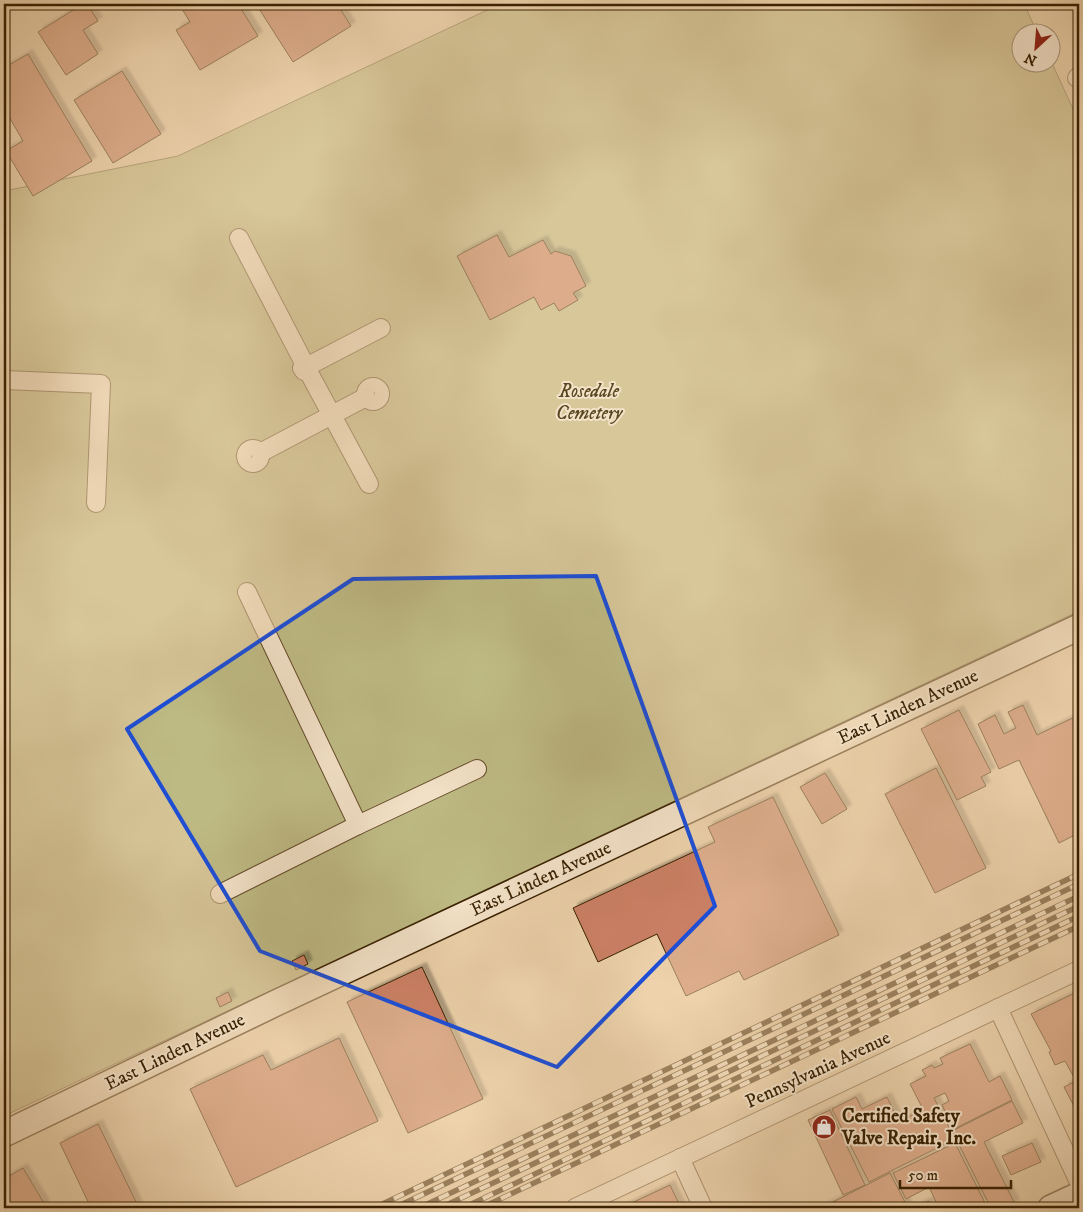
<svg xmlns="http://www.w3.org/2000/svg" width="1083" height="1212" viewBox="0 0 1083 1212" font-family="'IM FELL DW Pica',serif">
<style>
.green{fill:#beba84;stroke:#7b6d42}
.building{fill:#cb8065;stroke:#382000;filter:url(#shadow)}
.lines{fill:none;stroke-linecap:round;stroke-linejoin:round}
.street-casing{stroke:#654c2b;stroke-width:20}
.secondary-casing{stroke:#382000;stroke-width:28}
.street{stroke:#f3e2c8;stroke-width:18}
.secondary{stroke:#f3e2c8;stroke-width:25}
.rail-casing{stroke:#382000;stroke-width:5.5}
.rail{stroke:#f3e2c8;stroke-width:4;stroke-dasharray:11;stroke-linecap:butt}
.marked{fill:none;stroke:#1d4ed8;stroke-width:4;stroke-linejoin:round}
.labels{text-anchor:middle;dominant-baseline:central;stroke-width:4;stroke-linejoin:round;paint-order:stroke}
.park-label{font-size:19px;font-style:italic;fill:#5a4621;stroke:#f3e2c8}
.street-label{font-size:19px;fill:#382000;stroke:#f3e2c8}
.poi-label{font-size:19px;font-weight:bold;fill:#382000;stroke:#f3e2c8;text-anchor:start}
</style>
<defs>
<filter id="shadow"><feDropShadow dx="4.5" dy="-4.5" stdDeviation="1" flood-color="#0004"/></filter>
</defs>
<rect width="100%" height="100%" fill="#edd2ab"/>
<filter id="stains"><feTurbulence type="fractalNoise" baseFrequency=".004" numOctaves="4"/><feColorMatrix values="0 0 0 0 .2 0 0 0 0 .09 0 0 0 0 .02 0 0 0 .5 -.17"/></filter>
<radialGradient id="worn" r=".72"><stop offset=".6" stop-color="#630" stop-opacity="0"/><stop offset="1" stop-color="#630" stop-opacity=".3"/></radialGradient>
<polygon class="green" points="500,4 1024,4 1037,32 1020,32 1020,62 1050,62 1051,61 1079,122 1079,611 4,1116 4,191 178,156"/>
<g class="building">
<polygon points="83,4 87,4 98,21 83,30 98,54 66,75 38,32"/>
<polygon points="179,4 238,4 258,36 200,70 176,30 190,22"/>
<polygon points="256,4 337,4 351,26 293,62"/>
<polygon points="28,54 92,161 33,196 6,151 23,141 4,108 4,68"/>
<polygon points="122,71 161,134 113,163 74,100"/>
<polygon points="497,235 509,257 543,240 551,254 555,251 571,256 586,286 573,293 578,300 559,311 554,303 541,310 534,297 490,320 457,256"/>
<polygon points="1023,705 1037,735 1079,715 1079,833 1059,843 1019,760 999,769 978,724 995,715 1004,734 1016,728 1008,712"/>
<polygon points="959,710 991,772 981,777 986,786 957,800 921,729"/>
<polygon points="936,768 986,868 935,893 885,794"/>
<polygon points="825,773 847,809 822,824 800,787"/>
<polygon points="773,797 839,935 744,980 739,971 686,996 657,934 598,962 573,908 715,842 708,827"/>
<polygon points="304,955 308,964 296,970 292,961"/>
<polygon points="422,967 483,1099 408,1133 347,1002"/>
<polygon points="1079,991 1079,1116 1064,1087 1076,1081 1065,1061 1055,1065 1049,1052 1051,1051 1031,1014"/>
<polygon points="228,992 232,1001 220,1007 216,998"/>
<polygon points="339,1038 378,1121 236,1187 190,1089 263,1055 271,1070"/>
<polygon points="970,1044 989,1082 1000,1076 1012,1100 954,1129 942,1105 949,1101 945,1093 934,1098 955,1139 869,1182 832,1109 856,1097 862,1109 887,1097 899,1122 923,1109 910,1084 926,1076 922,1070 932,1065 934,1068 943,1064 940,1058"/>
<polygon points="1012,1101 1023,1123 984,1142 1015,1204 1006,1208 991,1208 952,1131"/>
<polygon points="830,1110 865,1185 843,1195 808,1120"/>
<polygon points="98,1124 139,1208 91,1208 60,1143"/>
<polygon points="955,1143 985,1203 975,1208 939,1208 929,1187 906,1199 893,1173"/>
<polygon points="1032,1143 1041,1162 1011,1175 1002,1156"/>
<polygon points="23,1168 45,1205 40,1208 4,1208 4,1179"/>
<polygon points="890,1173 908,1208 821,1208"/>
<polygon points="670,1185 681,1208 621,1208"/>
<polygon points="929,1201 933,1208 917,1208 916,1207"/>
</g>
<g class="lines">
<defs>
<g id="street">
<polyline points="1077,78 1079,76"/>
<polyline points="239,238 304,363"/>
<polyline points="304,371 302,368 304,363 310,365 381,328"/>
<polyline points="308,371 369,484"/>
<polyline points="4,380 101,384 96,503"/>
<circle cx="373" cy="394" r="7"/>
<circle cx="253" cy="456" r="7"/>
<polyline points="260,453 366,397"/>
<polyline points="247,592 358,825"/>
<polyline points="220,894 358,825 477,769"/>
<polyline points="998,1008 1079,1182"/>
<polyline points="680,1158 703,1208"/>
<polyline points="575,1208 1079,970"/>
</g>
<g id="secondary">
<polyline points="4,1134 276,1003 1079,627"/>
<polyline points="1051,1208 1079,1195"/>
</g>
</defs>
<use href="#street" class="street-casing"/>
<use href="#secondary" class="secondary-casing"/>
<use href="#street" class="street"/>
<use href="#secondary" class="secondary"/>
<defs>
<g id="rail">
<polyline points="374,1208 1079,874"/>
<polyline points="394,1208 1079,884"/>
<polyline points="419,1208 1079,896"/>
<polyline points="440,1208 1079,906"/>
<polyline points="463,1208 1079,916"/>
<polyline points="481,1208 1079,926"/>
</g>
</defs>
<use href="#rail" class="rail-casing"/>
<use href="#rail" class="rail"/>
</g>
<path d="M0 0H1083V1212H0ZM596,576L715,906L557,1067L260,951L127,729L353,579Z" fill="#edd2ab" fill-opacity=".55" fill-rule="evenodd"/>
<path class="marked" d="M596,576L715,906L557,1067L260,951L127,729L353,579Z"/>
<defs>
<symbol id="shop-disc" viewBox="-11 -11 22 22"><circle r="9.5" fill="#8f2418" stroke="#f3e2c8"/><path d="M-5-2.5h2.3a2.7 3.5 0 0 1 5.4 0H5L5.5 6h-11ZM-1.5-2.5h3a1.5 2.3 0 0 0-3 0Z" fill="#fff"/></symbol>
</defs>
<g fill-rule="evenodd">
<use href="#shop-disc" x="810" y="1113" width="28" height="28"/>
</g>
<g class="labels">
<g class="park-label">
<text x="589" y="391">Rosedale<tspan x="589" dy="22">Cemetery</tspan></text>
</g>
<g class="street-label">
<text transform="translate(908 707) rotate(-25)">East Linden Avenue</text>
<text transform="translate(541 879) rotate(-25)">East Linden Avenue</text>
<text transform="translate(175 1052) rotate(-26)">East Linden Avenue</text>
<text transform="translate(818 1070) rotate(-25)">Pennsylvania Avenue</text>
</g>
<g class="poi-label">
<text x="842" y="1116">Certified Safety<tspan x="842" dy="22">Valve Repair, Inc.</tspan></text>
</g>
</g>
<rect width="1083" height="1212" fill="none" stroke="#edd2ab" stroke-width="20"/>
<rect x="5" y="5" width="1073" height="1202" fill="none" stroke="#382000" stroke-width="2.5"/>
<rect x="10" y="10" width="1063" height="1192" fill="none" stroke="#382000"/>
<g transform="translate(1036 48) rotate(206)"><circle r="24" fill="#f3e2c8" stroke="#a89478"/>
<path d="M0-4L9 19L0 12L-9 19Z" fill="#8f2418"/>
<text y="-8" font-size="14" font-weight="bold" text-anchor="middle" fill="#382000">N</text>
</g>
<path d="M900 1180v8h111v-8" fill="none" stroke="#382000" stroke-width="2.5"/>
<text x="908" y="1180" font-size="15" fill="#382000" stroke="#f3e2c8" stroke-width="4" paint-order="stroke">50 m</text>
<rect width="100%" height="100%" filter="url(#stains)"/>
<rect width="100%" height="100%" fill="url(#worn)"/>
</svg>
